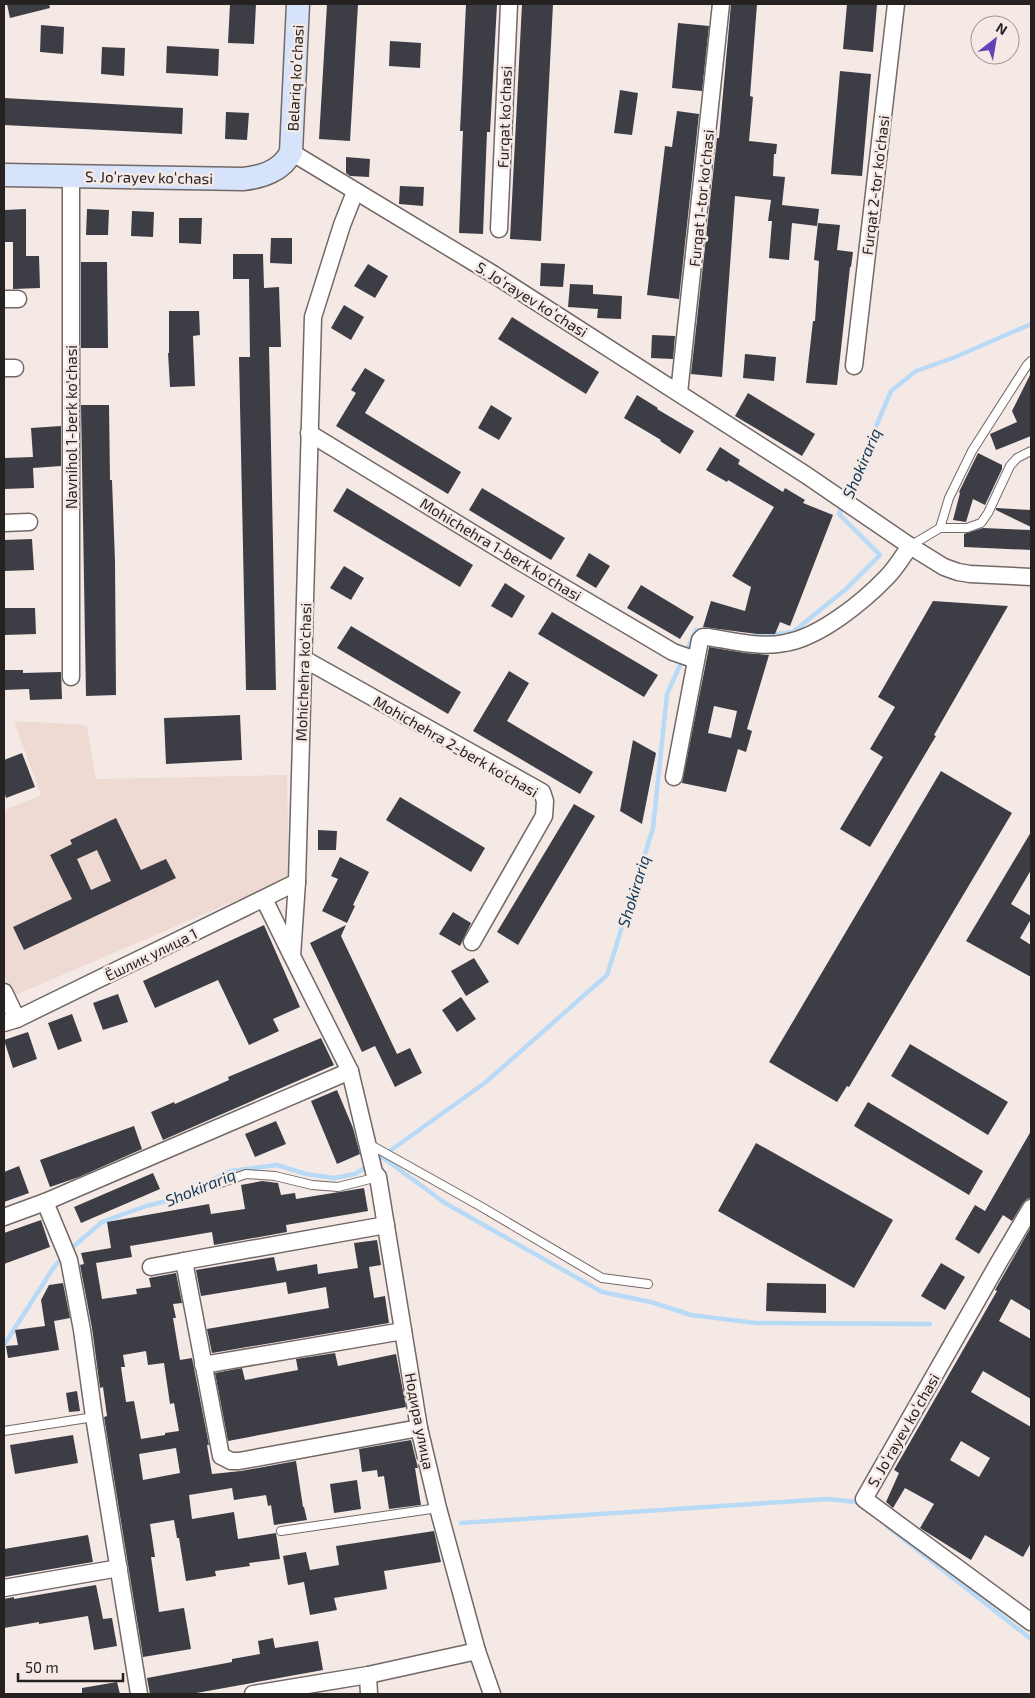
<svg xmlns="http://www.w3.org/2000/svg" width="1035" height="1698" viewBox="0 0 1035 1698" font-family="'Exo 2',sans-serif">
<style>
.built{fill:#eedad3}
.lines{fill:none;stroke-linecap:round;stroke-linejoin:round}
.stream{stroke:#b8daf7;stroke-width:4.5}
.building{fill:#3d3d46;fill-rule:evenodd}
.lane-casing{stroke:#726865;stroke-width:10}
.street-casing{stroke:#726865;stroke-width:19}
.secondary-casing{stroke:#726865;stroke-width:25}
.lane{stroke:#fff;stroke-width:8}
.street{stroke:#fff;stroke-width:16}
.secondary{stroke:#d7e2fb;stroke-width:22}
.labels{text-anchor:middle;dominant-baseline:central;stroke-width:5;stroke-linejoin:round;paint-order:stroke}
.street-label{font-size:15px;fill:#262221;stroke:#f5e9e5}
.water-label{font-size:16px;font-style:italic;fill:#0c3756;stroke:#f5e9e5}
</style>
<rect width="100%" height="100%" fill="#f5e9e5"/>
<polygon class="built" points="14,721 87,725 96,779 287,775 289,878 13,996 4,976 4,810 41,795"/>
<g class="lines">
<g class="stream">
<polyline points="751,637 793,632 846,589 880,555 839,514 891,391 916,371 953,358 1031,324"/>
<polyline points="382,1157 445,1203 602,1292 651,1302 691,1315 756,1323 930,1324"/>
<polyline points="376,1161 486,1082 607,975 653,828 667,694 696,630 704,632"/>
<polyline points="68,1251 102,1222 146,1206 175,1199 230,1171 277,1165 306,1174 334,1178 355,1174 369,1165"/>
<polyline points="4,1345 54,1267 63,1257"/>
<polyline points="461,1523 828,1499 856,1502 861,1505"/>
<polyline points="887,1526 1031,1639"/>
</g>
</g>
<g class="building">
<polygon points="7,4 49,4 50,8 10,18"/>
<polygon points="230,4 256,4 254,44 228,43"/>
<polygon points="327,4 358,4 350,141 319,139"/>
<polygon points="466,4 497,4 490,132 487,132 483,234 459,233 463,131 460,131"/>
<polygon points="522,4 553,4 541,241 510,239"/>
<polygon points="731,4 757,4 750,96 753,97 749,141 777,144 776,154 774,154 773,176 785,177 782,205 819,209 817,226 792,223 789,260 769,258 772,221 768,221 771,200 735,196 722,377 691,374 717,138 719,138"/>
<polygon points="847,4 877,4 873,52 843,49"/>
<polygon points="678,23 709,26 702,91 672,88"/>
<polygon points="41,25 64,27 63,54 40,52"/>
<polygon points="390,41 421,43 420,68 389,66"/>
<polygon points="167,46 219,49 218,76 166,73"/>
<polygon points="102,47 125,48 124,76 101,74"/>
<polygon points="840,71 871,74 862,176 831,174"/>
<polygon points="620,90 638,93 632,135 614,133"/>
<polygon points="4,98 183,108 182,134 4,125"/>
<polygon points="677,111 699,114 679,299 647,295 665,146 672,147"/>
<polygon points="226,112 249,113 247,140 225,139"/>
<polygon points="346,157 370,159 369,177 350,176 346,173"/>
<polygon points="400,186 424,187 423,206 399,204"/>
<polygon points="26,209 26,256 39,256 40,288 13,289 13,242 4,242 4,210"/>
<polygon points="87,209 109,210 108,235 86,235"/>
<polygon points="132,211 154,212 153,237 131,236"/>
<polygon points="179,218 202,218 201,244 179,243"/>
<polygon points="818,223 840,225 837,250 853,252 851,267 850,267 837,385 806,383 813,321 815,321 819,261 814,260"/>
<polygon points="271,238 292,238 292,264 270,263"/>
<polygon points="233,254 263,254 264,288 279,287 281,347 269,347 276,690 246,690 239,357 250,357 249,279 233,279"/>
<polygon points="81,262 107,262 108,348 81,348"/>
<polygon points="541,263 565,264 563,287 540,286"/>
<polygon points="368,264 388,276 375,298 354,286"/>
<polygon points="570,284 593,285 593,294 622,296 621,319 597,318 598,309 568,307"/>
<polygon points="344,305 364,317 351,340 331,328"/>
<polygon points="169,311 199,311 200,335 193,336 195,386 170,387 168,353 169,353"/>
<polygon points="512,317 599,372 586,394 498,339"/>
<polygon points="652,335 675,336 673,359 651,358"/>
<polygon points="745,354 776,357 774,381 743,378"/>
<polygon points="365,368 385,380 365,413 461,472 448,494 336,426 356,393 351,390"/>
<polygon points="1031,373 1031,436 996,450 990,434 1017,422 1012,411"/>
<polygon points="748,393 815,434 802,456 735,416"/>
<polygon points="637,395 658,408 657,409 694,431 680,454 660,441 661,440 624,418"/>
<polygon points="81,405 109,405 110,480 112,480 115,561 116,695 86,696"/>
<polygon points="491,405 512,418 499,440 478,428"/>
<polygon points="61,426 61,466 33,468 34,488 4,489 4,458 33,457 31,428"/>
<polygon points="720,447 740,460 738,464 783,492 785,488 805,500 803,503 833,515 790,626 780,622 775,634 757,634 703,627 711,601 745,611 751,587 732,576 774,507 728,480 727,482 706,470"/>
<polygon points="978,453 1002,465 1002,469 985,505 973,499 966,522 953,520 960,493 959,492"/>
<polygon points="347,488 473,565 460,587 333,511"/>
<polygon points="482,488 565,538 551,560 469,510"/>
<polygon points="996,508 1031,510 1031,527 996,510"/>
<polygon points="983,528 1031,530 1031,550 964,547 964,534"/>
<polygon points="32,539 34,570 4,571 4,540"/>
<polygon points="589,553 610,566 596,588 576,576"/>
<polygon points="344,566 364,578 351,600 330,588"/>
<polygon points="505,583 525,596 512,618 491,606"/>
<polygon points="641,585 694,617 680,639 627,608"/>
<polygon points="933,601 1008,606 934,735 936,736 870,847 840,829 883,757 870,749 895,707 878,697"/>
<polygon points="4,608 35,608 36,634 4,635"/>
<polygon points="552,612 658,675 644,697 538,634"/>
<polygon points="351,626 461,692 448,714 337,648"/>
<path d="M709,647L745,653L769,655L747,729L752,731L746,752L738,749L726,792L682,783ZM714,706L737,711L731,738L708,733Z"/>
<polygon points="4,670 23,670 23,673 61,672 62,699 30,700 29,689 4,690"/>
<polygon points="509,671 529,683 507,721 593,772 580,794 473,731"/>
<polygon points="240,715 242,760 166,764 164,718"/>
<polygon points="633,740 656,753 642,824 620,811"/>
<polygon points="22,753 35,787 6,798 4,791 4,760"/>
<polygon points="941,771 1012,813 849,1087 847,1086 837,1102 769,1062"/>
<polygon points="400,797 485,848 471,872 386,820"/>
<polygon points="574,804 595,816 518,945 497,932"/>
<path d="M116,818L141,870L166,859L176,878L24,950L13,927L72,899L50,855L72,844L70,840ZM97,850L111,881L91,890L77,859Z"/>
<polygon points="318,830 337,831 336,850 318,850"/>
<polygon points="1031,832 1031,870 1011,904 1031,916 1031,919 1020,938 1031,945 1031,977 966,941"/>
<polygon points="340,857 369,872 353,905 355,906 347,923 322,911 338,879 331,876"/>
<polygon points="453,912 471,923 460,946 439,934"/>
<polygon points="264,925 300,1007 273,1019 279,1031 249,1045 218,980 155,1008 143,981"/>
<polygon points="346,925 341,936 397,1054 410,1048 422,1073 395,1087 375,1046 362,1052 310,943"/>
<polygon points="474,958 489,982 466,996 451,971"/>
<polygon points="118,994 128,1022 103,1030 93,1003"/>
<polygon points="461,997 476,1019 457,1032 442,1010"/>
<polygon points="72,1014 82,1041 58,1050 48,1023"/>
<polygon points="28,1032 37,1059 13,1068 4,1040"/>
<polygon points="321,1038 334,1065 163,1140 151,1112 174,1102 175,1104 229,1080 228,1077"/>
<polygon points="910,1044 1008,1102 988,1135 891,1076"/>
<polygon points="337,1090 353,1128 360,1154 337,1164 311,1101"/>
<polygon points="868,1102 983,1171 969,1195 854,1126"/>
<polygon points="276,1121 286,1144 255,1157 245,1134"/>
<polygon points="134,1126 142,1149 79,1177 50,1187 40,1160"/>
<polygon points="1031,1131 1031,1198 1027,1199 1023,1203 1012,1221 1003,1215 979,1254 955,1239 975,1205 985,1211"/>
<polygon points="756,1143 893,1220 854,1288 718,1211"/>
<polygon points="19,1166 29,1193 4,1202 4,1172"/>
<polygon points="153,1173 160,1189 81,1223 74,1207"/>
<path d="M262,1181L278,1183L281,1195L295,1193L296,1199L364,1188L368,1211L286,1225L287,1232L214,1245L212,1232L130,1246L132,1257L96,1263L102,1299L137,1294L136,1289L151,1287L149,1278L176,1273L182,1303L173,1304L176,1318H173L180,1360L192,1358L209,1445H207L212,1474L241,1471L296,1461L303,1507H304L307,1520L274,1525L271,1505L268,1506L266,1495L234,1500L232,1488L189,1495L192,1519L234,1512L238,1539L276,1533L280,1559L249,1563L250,1566L215,1571L216,1576L186,1581L179,1538H177L174,1520L150,1524L155,1557H151L159,1612L184,1608L191,1649L143,1657L104,1417L107,1416L103,1387L100,1388L92,1328L80,1265L84,1264L81,1253L111,1248L107,1222L209,1204L211,1214L245,1209L241,1185ZM146,1351L148,1365L164,1363L170,1404L174,1403L179,1431L165,1433V1435L141,1439L134,1401L126,1402L121,1367H125L123,1355ZM176,1448L180,1473L143,1480L139,1454Z"/>
<polygon points="41,1220 50,1247 4,1264 4,1233"/>
<path d="M1031,1227V1311L1011,1299L999,1321L1031,1339V1399L983,1371L971,1392L1031,1427V1543L1023,1557L985,1535L971,1560L920,1528L934,1504L905,1488L893,1508L886,1502L899,1473L894,1470L997,1291L995,1290ZM961,1441L990,1458L979,1477L950,1460Z"/>
<polygon points="377,1240 381,1265 369,1267 374,1298 385,1296 389,1323 212,1353 207,1329 329,1308 326,1287 288,1294 286,1282 201,1296 196,1270 274,1257 277,1271 317,1264 318,1274 358,1268 354,1243"/>
<polygon points="941,1263 965,1277 945,1310 921,1296"/>
<polygon points="63,1283 70,1318 54,1321 59,1350 8,1358 6,1346 18,1345 15,1330 45,1326 41,1300 49,1285"/>
<polygon points="767,1283 826,1284 826,1313 766,1311"/>
<polygon points="335,1353 338,1366 396,1354 406,1407 228,1441 215,1373 242,1368 245,1380 298,1370 296,1359"/>
<polygon points="77,1391 80,1411 69,1412 66,1393"/>
<polygon points="73,1435 78,1463 15,1474 10,1445"/>
<polygon points="411,1440 418,1468 415,1468 421,1505 389,1509 384,1476 378,1477 377,1470 362,1472 359,1449"/>
<polygon points="357,1480 361,1509 334,1513 330,1484"/>
<polygon points="434,1531 441,1562 384,1571 387,1589 334,1598 337,1610 310,1615 304,1582 288,1585 283,1556 306,1552 310,1570 339,1565 336,1546"/>
<polygon points="88,1535 93,1562 4,1577 4,1549"/>
<polygon points="96,1585 103,1619 112,1618 117,1646 94,1650 88,1616 39,1624 39,1622 4,1628 4,1599 14,1597 14,1599"/>
<polygon points="273,1638 275,1648 318,1641 323,1670 191,1694 150,1694 147,1678 232,1662 232,1659 260,1654 258,1641"/>
<polygon points="117,1682 120,1694 82,1694 82,1688"/>
</g>
<g class="lines">
<defs>
<g id="lane">
<polyline points="940,528 949,498 972,451 1027,365 1031,361"/>
<polyline points="910,546 940,528 967,528 981,523 988,513 1010,466 1017,458 1031,451"/>
<polyline points="369,1144 480,1206 602,1278 648,1284"/>
<polyline points="215,1185 246,1174 275,1176 312,1185 338,1187 378,1177"/>
<polyline points="4,1431 94,1417"/>
<polyline points="281,1531 438,1508"/>
</g>
<g id="street">
<polyline points="291,152 493,274 806,475 910,546 944,567 958,572 970,574 1031,577"/>
<polyline points="355,192 342,225 313,317 297,882 292,956 350,1071 374,1172 378,1177 419,1428 438,1508 477,1651 492,1694"/>
<polyline points="499,229 509,4"/>
<polyline points="4,299 18,299"/>
<polyline points="854,366 896,4"/>
<polyline points="4,368 15,368"/>
<polyline points="679,393 721,4"/>
<polyline points="309,433 507,554 673,652 696,660"/>
<polyline points="4,523 29,522"/>
<polyline points="304,659 542,792 545,801 544,816 472,942"/>
<polyline points="71,677 71,176"/>
<path d="M674,777L700,640L703,637H708C733,641 760,648 785,643C820,637 863,602 887,577C896,568 903,556 910,546"/>
<polyline points="264,899 291,954"/>
<polyline points="4,992 17,1019"/>
<polyline points="4,1023 17,1019 297,882"/>
<polyline points="45,1202 69,1260 82,1330 94,1417 139,1694"/>
<polyline points="1031,1208 999,1262 864,1499 1031,1622"/>
<polyline points="4,1217 45,1202 350,1071"/>
<polyline points="386,1225 184,1261 221,1456 231,1461 239,1461 419,1428"/>
<polyline points="151,1267 184,1261"/>
<polyline points="203,1365 403,1331"/>
<polyline points="4,1588 119,1568"/>
<polyline points="368,1675 369,1694"/>
<polyline points="253,1694 368,1675 477,1651"/>
</g>
<path id="secondary" d="M4,175L243,179C262,177 283,170 291,152L298,4"/>
</defs>
<use href="#lane" class="lane-casing"/>
<use href="#street" class="street-casing"/>
<use href="#secondary" class="secondary-casing"/>
<use href="#lane" class="lane"/>
<use href="#street" class="street"/>
<use href="#secondary" class="secondary"/>
</g>
<g class="labels">
<g class="street-label">
<text transform="translate(295 78) rotate(-87)">Belariq koʻchasi</text>
<text transform="translate(504 117) rotate(-88)">Furqat ko'chasi</text>
<text transform="translate(149 177) rotate(1)">S. Joʻrayev koʻchasi</text>
<text transform="translate(875 185) rotate(-83)">Furqat 2-tor ko'chasi</text>
<text transform="translate(701 198) rotate(-84)">Furqat 1-tor ko'chasi</text>
<text transform="translate(532 299) rotate(32)">S. Joʻrayev koʻchasi</text>
<text transform="translate(71 427) rotate(-90)">Navnihol 1-berk ko'chasi</text>
<text transform="translate(501 549) rotate(31)">Mohichehra 1-berk ko'chasi</text>
<text transform="translate(303 672) rotate(-88)">Mohichehra ko'chasi</text>
<text transform="translate(456 746) rotate(30)">Mohichehra 2-berk ko'chasi</text>
<text transform="translate(151 954) rotate(-26)">Ёшлик улица 1</text>
<text transform="translate(420 1421) rotate(79)">Нодира улица</text>
<text transform="translate(903 1430) rotate(-60)">S. Joʻrayev koʻchasi</text>
</g>
<g class="water-label">
<text transform="translate(861 463) rotate(-67)">Shokirariq</text>
<text transform="translate(633 891) rotate(-73)">Shokirariq</text>
<text transform="translate(200 1187) rotate(-22)">Shokirariq</text>
</g>
</g>
<rect width="1035" height="1698" fill="none" stroke="#262221" stroke-width="10"/>
<g transform="translate(995 40) rotate(31)"><circle r="24" fill="#f5e9e5" stroke="#a29997"/>
<path d="M0-4L9 19L0 12L-9 19Z" fill="#6640b8"/>
<text y="-8" font-size="14" font-weight="bold" text-anchor="middle" fill="#262221">N</text>
</g>
<path d="M18 1673v8h105v-8" fill="none" stroke="#262221" stroke-width="2.5"/>
<text x="25" y="1673" font-size="15" fill="#262221" stroke="#f5e9e5" stroke-width="4" paint-order="stroke">50 m</text>
</svg>
